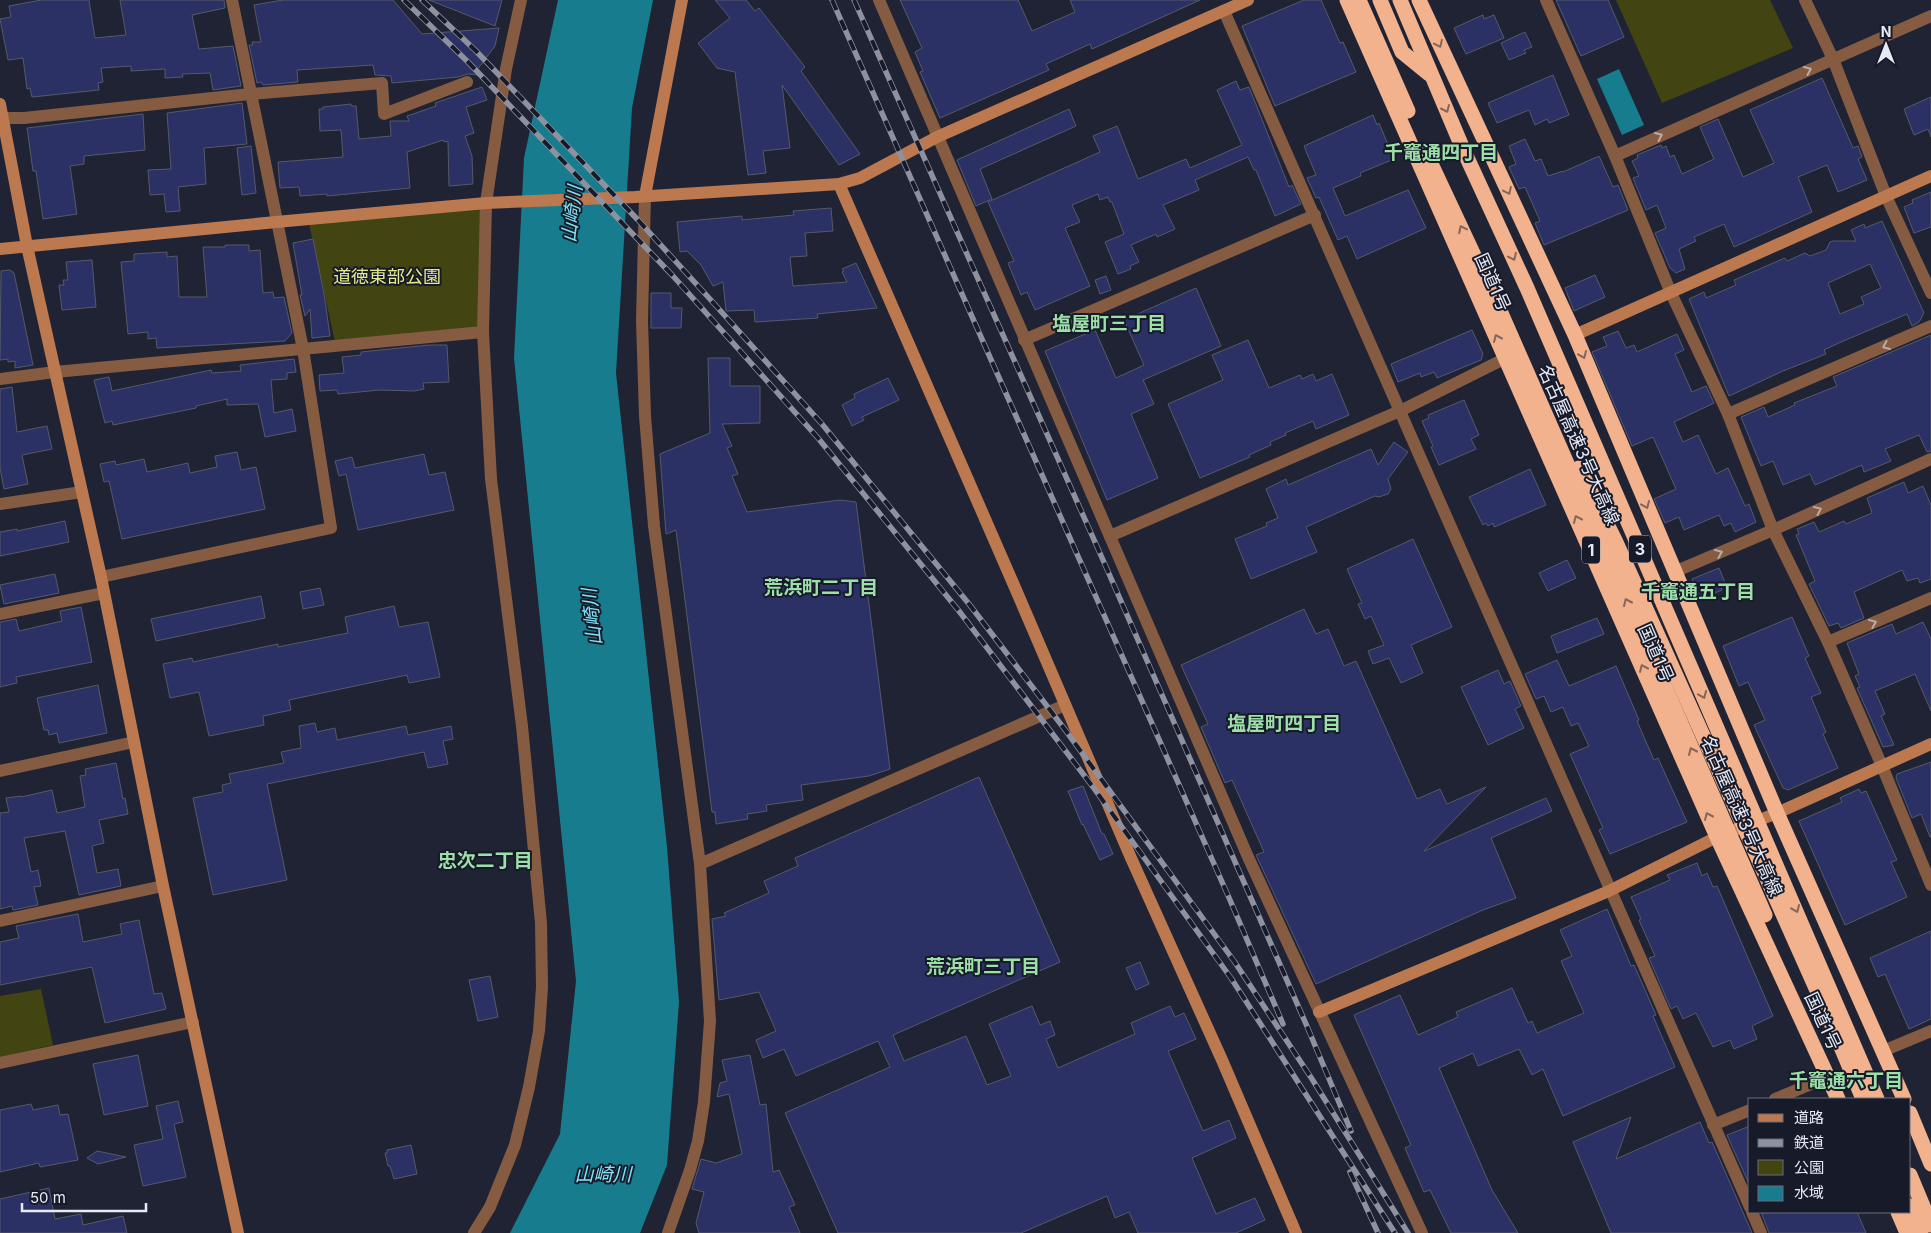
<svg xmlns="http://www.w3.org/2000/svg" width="1931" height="1233" viewBox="0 0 1931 1233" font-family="Inter,'Noto Sans JP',sans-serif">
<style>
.green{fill:#424512}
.water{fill:#177d8e}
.building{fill:#2c3165;stroke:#55596b;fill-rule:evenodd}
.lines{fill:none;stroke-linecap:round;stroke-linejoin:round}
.street{stroke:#855b42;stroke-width:12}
.secondary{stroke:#bc7950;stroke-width:12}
.highway{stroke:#f1b28d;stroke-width:15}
.rail-casing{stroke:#8e919f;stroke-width:5.5}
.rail{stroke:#171a29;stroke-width:4;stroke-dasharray:11;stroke-linecap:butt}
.oneway{stroke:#84665b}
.oneway2{stroke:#bbaaa4}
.labels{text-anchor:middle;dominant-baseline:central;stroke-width:4;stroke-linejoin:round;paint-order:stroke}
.shield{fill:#171a29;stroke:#a9acb8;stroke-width:1}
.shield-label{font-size:16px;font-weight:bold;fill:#e7eaf5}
.park-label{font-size:18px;fill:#e3eb8b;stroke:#171a29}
.street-label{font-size:18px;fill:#e7eaf5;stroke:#171a29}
.neighbourhood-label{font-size:19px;font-weight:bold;fill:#9ddfa9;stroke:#171a29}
.water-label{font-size:19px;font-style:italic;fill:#82e3f6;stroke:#171a29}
</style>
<rect width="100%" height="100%" fill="#202333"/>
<g class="green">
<polygon points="1616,0 1770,0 1793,48 1662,103"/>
<polygon points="486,203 483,332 336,346 308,219"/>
<polygon points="41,989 53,1045 0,1057 0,996"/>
</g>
<g class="water">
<polygon points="558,0 653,0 632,108 616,373 667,847 679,1002 667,1165 640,1233 510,1233 560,1134 576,981 514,358 524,158"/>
<polygon points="1619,69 1644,125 1622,135 1597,79"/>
</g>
<g class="building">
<polygon points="41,0 89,0 95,38 126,35 120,0 224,0 225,8 192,15 199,49 233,46 241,86 213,90 210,73 182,74 183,77 165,78 165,69 131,71 131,66 101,68 103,82 98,83 99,90 32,97 30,88 27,89 23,58 8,60 0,19 11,17 9,6"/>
<polygon points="283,0 393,0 422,34 499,28 495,46 477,70 478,75 468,74 458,77 392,83 391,76 375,75 373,65 297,70 298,82 263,85 261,82 257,83 249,45 253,45 252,42 261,42 254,5"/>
<polygon points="429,0 502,0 495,26"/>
<polygon points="715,0 746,0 755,11 759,8 805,67 801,71 860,154 839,165 782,85 790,148 763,151 766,173 748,175 735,72 717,68 698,43 730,18"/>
<polygon points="900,0 1018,0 1032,31 1075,12 1070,0 1200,0 1092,49 1090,44 1046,64 1049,70 940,118 920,72 923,71 915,52 922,48"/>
<polygon points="1304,0 1321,0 1340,43 1343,42 1356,72 1275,106 1242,26"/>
<polygon points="1556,0 1608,0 1624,37 1581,56"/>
<polygon points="1483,15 1484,19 1494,15 1504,38 1466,54 1454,28"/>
<polygon points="1525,32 1532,47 1524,50 1526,53 1509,60 1501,43"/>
<polygon points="1553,75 1569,115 1549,123 1547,119 1535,125 1529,110 1497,123 1488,103"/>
<polygon points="1822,78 1853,148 1858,146 1862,157 1858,159 1867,180 1838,192 1827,165 1798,177 1812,212 1734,247 1724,224 1694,237 1696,241 1679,249 1685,269 1676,273 1670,268 1655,233 1666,228 1657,205 1646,210 1633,178 1639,176 1632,161 1638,158 1637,155 1661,145 1662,148 1666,146 1670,157 1674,155 1682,174 1714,159 1700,127 1718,119 1743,177 1774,163 1750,110"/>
<polygon points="1236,81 1240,90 1249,87 1289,187 1292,185 1301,204 1275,216 1256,170 1254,170 1248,157 1195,180 1199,190 1163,205 1175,229 1157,237 1156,234 1131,245 1139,262 1130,266 1131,269 1118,274 1105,242 1124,234 1112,202 1110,202 1108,197 1100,200 1098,194 1072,205 1080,222 1065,228 1090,286 1035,310 1027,292 1021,295 1008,263 1014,261 988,202 1100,152 1093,136 1117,126 1138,179 1186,159 1190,168 1242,145 1217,90"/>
<polygon points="482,87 487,100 466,107 474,133 465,136 472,156 473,184 449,186 448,141 444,142 443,140 407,152 410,188 327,196 327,194 300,196 299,187 280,188 278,162 343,157 341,130 320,131 319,109 323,109 323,107 351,104 351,106 356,106 359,139 391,136 390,121 409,121 407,116 436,106 435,103"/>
<polygon points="1931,97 1931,137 1928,129 1914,135 1904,109"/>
<polygon points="242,103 247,144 204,148 206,184 178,187 180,211 166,212 164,194 150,195 148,170 171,169 167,113"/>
<polygon points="1069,109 1076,126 980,169 992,199 976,206 957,160"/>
<polygon points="143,114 145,150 84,156 84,164 70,166 77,214 43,219 36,171 33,171 27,128"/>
<polygon points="1373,115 1377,125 1379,123 1394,159 1360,173 1361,176 1333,188 1345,216 1408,190 1426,228 1357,259 1347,236 1338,240 1319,197 1316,198 1307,178 1316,175 1304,146"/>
<polygon points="1525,139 1535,161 1541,159 1548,176 1563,171 1563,172 1599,156 1613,187 1618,185 1628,210 1544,245 1535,223 1540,221 1525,187 1519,189 1509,167 1516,164 1509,146"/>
<polygon points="251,146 256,193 242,195 237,148"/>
<polygon points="1931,192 1931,227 1914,233 1904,207 1913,203 1912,200"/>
<polygon points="831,208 833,231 805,233 807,256 790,257 793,286 847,282 842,272 844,271 842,269 856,263 877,308 817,314 818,318 755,322 754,310 726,311 723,282 713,286 701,265 687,251 680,252 677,222 742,216 742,220 794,215 793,211"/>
<path d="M1882,221L1924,313L1919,322L1912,326L1907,314L1841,342L1824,350L1826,354L1783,371L1729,396L1689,299L1704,292L1706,298L1736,285L1734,280L1785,258L1787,261L1805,253L1810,256L1826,250L1830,242L1833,241H1856L1851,230L1864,224L1865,228ZM1870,264L1881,288L1861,297L1864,304L1840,314L1828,283Z"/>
<polygon points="313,239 324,294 330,336 312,338 310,309 305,316 300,295 302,295 293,243"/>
<polygon points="225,245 249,245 249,251 260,250 263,293 273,292 274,298 284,297 292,333 285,341 157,348 156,338 148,339 148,332 128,334 121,262 134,261 134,254 167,252 167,257 177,256 179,297 207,297 203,247 225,247"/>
<polygon points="92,260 96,307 62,310 59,285 64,285 63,280 68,280 66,262"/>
<polygon points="10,270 14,273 33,365 15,368 15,361 8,362 8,359 0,360 1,271"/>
<polygon points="1595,275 1605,297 1574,311 1565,288"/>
<polygon points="1106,276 1111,290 1100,294 1095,280"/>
<polygon points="1196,288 1221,346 1143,380 1154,404 1131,414 1158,478 1107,500 1045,351 1095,330 1116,378 1144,365 1124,320"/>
<polygon points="651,293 671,293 671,308 682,308 681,328 651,328"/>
<polygon points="1472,330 1483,354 1481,360 1437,378 1434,372 1421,377 1420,373 1398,382 1391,364"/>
<polygon points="1618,331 1626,348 1634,345 1637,352 1677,334 1684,350 1675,354 1692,392 1706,386 1714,403 1674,422 1683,442 1698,435 1716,474 1728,468 1745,506 1749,504 1756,522 1735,532 1731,523 1724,526 1719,515 1684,530 1679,517 1665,523 1654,499 1676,489 1653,437 1632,446 1592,352 1607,346 1603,337"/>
<polygon points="1931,335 1931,451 1927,452 1919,435 1885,449 1891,461 1864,472 1862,465 1815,485 1810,474 1783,485 1773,461 1761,466 1741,417 1764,407 1768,417 1795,405 1794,403 1837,386 1833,377"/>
<polygon points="1248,340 1269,388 1300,375 1302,379 1313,374 1316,381 1332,374 1349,415 1316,429 1313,421 1285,433 1286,435 1270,442 1271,445 1249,455 1250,457 1200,478 1168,404 1223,380 1212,355"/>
<polygon points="429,345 447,345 449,382 423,383 424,389 414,391 380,390 338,394 337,390 320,391 319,375 344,373 342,357 361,355 361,352"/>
<polygon points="708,358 730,358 730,386 760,386 760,423 722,424 732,446 727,448 738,474 732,476 747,512 840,500 856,502 890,769 869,776 801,785 803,800 766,805 767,811 747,814 748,819 716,824 715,812 712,812 676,530 666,534 660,454 710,433"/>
<polygon points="294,359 296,372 287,373 287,379 271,380 274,413 292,409 296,431 265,437 258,404 227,405 227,399 196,406 196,408 113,425 112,421 105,423 94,380 109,377 112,391 211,370 212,373 241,371 240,365"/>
<polygon points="888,378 899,400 862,417 864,420 852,426 842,405 855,398 854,394"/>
<polygon points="12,387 17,432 47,426 52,449 22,455 28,484 4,489 0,468 0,389"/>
<polygon points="1464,400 1479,435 1471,439 1476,449 1439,465 1431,447 1433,446 1422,421 1429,418 1428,415"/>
<polygon points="1394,442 1408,452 1388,479 1391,489 1388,494 1379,497 1375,496 1306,527 1317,552 1251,579 1235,539 1267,526 1266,523 1278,518 1266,489 1286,479 1288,485 1371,449 1378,465"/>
<polygon points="237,452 241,470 256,467 265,509 122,539 109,481 104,482 100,464 115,461 116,465 144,459 147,472 188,463 190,473 217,467 215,456"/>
<polygon points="424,454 429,475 445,472 454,510 358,530 346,474 339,476 335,461 352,457 355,468"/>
<polygon points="1530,469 1546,505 1494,527 1493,523 1488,526 1486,523 1483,525 1469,497"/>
<polygon points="1904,482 1908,493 1923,486 1931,505 1931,579 1920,583 1918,578 1907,581 1902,570 1854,592 1864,618 1841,628 1838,623 1829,626 1809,584 1815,581 1796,535 1799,534 1797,529 1814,522 1819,532 1844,521 1846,524 1872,513 1867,498"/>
<polygon points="65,521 69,542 0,556 0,532 17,529 17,531"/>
<polygon points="1413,539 1452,627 1411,645 1423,673 1401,683 1389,658 1373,664 1368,651 1384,645 1371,616 1365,619 1358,604 1362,603 1347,569"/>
<polygon points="1567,560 1576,578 1548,591 1539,573"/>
<polygon points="1719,568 1726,585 1721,587 1722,590 1710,595 1709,592 1699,596 1692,579"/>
<polygon points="55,574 59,593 4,604 0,585"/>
<polygon points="320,588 324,605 303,609 300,592"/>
<polygon points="261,596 265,618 156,641 151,619"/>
<polygon points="394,606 399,627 428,622 440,677 409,683 407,675 289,700 291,710 263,716 264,725 209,736 199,692 170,698 163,664 192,658 193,662 278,644 278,647 348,633 345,617"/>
<polygon points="81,607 92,662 16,677 17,683 0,687 0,622 16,619 19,631 62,621 60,611"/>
<polygon points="1304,609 1316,634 1328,629 1344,666 1356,661 1417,799 1440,789 1447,804 1486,787 1424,851 1546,798 1552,811 1491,838 1516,898 1483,910 1316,984 1256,855 1264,852 1232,780 1225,783 1201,727 1208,724 1181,665"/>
<polygon points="1792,617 1809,656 1805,658 1821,693 1811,697 1826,732 1823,734 1838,768 1788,790 1783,788 1754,725 1765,720 1748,682 1739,686 1723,646"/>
<polygon points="1597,618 1604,634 1557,653 1551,636"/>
<polygon points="1923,622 1931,639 1931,711 1915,674 1875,691 1885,714 1881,716 1894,745 1883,747 1857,688 1860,687 1855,676 1859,674 1847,643 1892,624 1896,634"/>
<polygon points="1557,660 1569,686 1616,666 1639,720 1637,721 1654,760 1658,758 1687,822 1610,854 1599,830 1603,828 1570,754 1589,746 1578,723 1571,726 1563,707 1551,712 1544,696 1536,699 1525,674"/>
<polygon points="1498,670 1504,684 1510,681 1521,706 1515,709 1524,728 1488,745 1461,687"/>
<polygon points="98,685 107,733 59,743 57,733 49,735 48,730 44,730 37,698"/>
<polygon points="315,723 317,732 335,728 337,740 406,726 408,735 451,726 453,739 443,741 448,764 428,768 424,752 267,784 287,880 213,895 193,798 223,792 222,785 231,783 229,774 284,763 281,752 301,748 299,726"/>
<polygon points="1931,762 1931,837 1930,837 1921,814 1912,818 1896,778 1897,774"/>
<polygon points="116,763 123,799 125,798 128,814 99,820 104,843 92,846 97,873 118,869 121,886 79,895 65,831 24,838 31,872 38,870 41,886 34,887 38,905 13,910 12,906 0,909 0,813 9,812 6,798 21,796 21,797 52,790 57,813 85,807 80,776 86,775 85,769"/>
<polygon points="979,777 1060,962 893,1035 904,1061 966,1036 987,1085 1011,1076 989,1024 1032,1006 1040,1025 1050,1021 1055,1035 1046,1039 1058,1068 1135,1034 1131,1023 1170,1006 1175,1017 1184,1013 1196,1039 1168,1051 1203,1131 1229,1120 1236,1138 1192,1158 1216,1214 1255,1198 1265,1220 1236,1233 1138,1233 1129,1212 1115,1218 1107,1196 1021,1233 838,1233 785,1113 890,1067 878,1041 796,1076 784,1049 763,1058 756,1040 776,1031 759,992 719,1000 712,919 726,916 724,913 769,893 764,881 798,866 795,858"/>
<polygon points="1083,786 1102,834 1104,834 1113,854 1100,860 1083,824 1082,825 1068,791"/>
<polygon points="1859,789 1861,793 1866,791 1897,860 1891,862 1907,897 1845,925 1799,821 1842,802 1840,798"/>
<polygon points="1697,863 1702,876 1707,873 1713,887 1717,886 1773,1016 1752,1026 1757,1039 1734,1049 1730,1040 1713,1047 1696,1013 1683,1019 1677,1006 1671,1009 1649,958 1655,956 1639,920 1641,919 1631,897 1670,880 1667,875"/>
<polygon points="1607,909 1631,966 1634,965 1656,1015 1653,1016 1675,1067 1563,1116 1543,1069 1532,1075 1519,1049 1478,1066 1473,1053 1439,1068 1492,1190 1518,1233 1451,1233 1430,1190 1424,1192 1405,1148 1411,1145 1354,1015 1400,995 1418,1035 1458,1017 1456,1012 1512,988 1528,1023 1532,1021 1537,1033 1584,1013 1561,961 1572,956 1560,930"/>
<polygon points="78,914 83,942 122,934 120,924 139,920 154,994 162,993 166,1009 105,1023 92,967 0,985 0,942 19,938 16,926"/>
<polygon points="1931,931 1931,1019 1909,1029 1885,974 1878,977 1870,958"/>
<polygon points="1140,962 1149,984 1136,990 1126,968"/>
<polygon points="490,976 498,1017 478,1021 469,980"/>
<polygon points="138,1055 148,1106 104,1115 93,1064"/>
<polygon points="750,1055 760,1105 766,1104 773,1172 779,1170 795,1205 789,1207 800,1233 699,1233 696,1223 704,1192 692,1189 701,1159 716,1163 742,1154 729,1094 717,1097 720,1083 727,1081 722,1060"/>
<polygon points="178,1101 183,1122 174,1124 186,1177 143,1186 134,1145 163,1139 156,1106"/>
<polygon points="31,1104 33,1110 58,1105 60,1115 68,1114 78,1160 40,1167 39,1163 0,1172 0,1110"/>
<polygon points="1631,1117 1616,1159 1700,1122 1709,1143 1712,1142 1752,1233 1611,1233 1573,1142"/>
<polygon points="1750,1126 1750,1186 1727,1135"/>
<polygon points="411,1145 417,1174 394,1179 390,1166 388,1166 385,1153 387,1153 387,1150"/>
<polygon points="97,1151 126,1157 98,1164 87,1158"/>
<polygon points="49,1188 55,1219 81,1214 83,1225 123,1216 127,1233 0,1233 0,1199"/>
<polygon points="1761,1212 1857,1212 1866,1233 1769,1233"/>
</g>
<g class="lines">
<g class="street">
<polyline points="879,0 1248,857 1422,1233"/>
<polyline points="1546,0 1615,156 1670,291 1728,414 1773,530 1828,642 1882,766 1931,885"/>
<polyline points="1805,0 1833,59 1886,196 1931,293"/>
<path d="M1224,11C1402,409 1573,809 1750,1207"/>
<polyline points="0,118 24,118 250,94 382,83 384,114 467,82"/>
<polyline points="1615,156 1931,16"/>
<polyline points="645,196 642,321 645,416 654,526 700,864 710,1021 704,1102 698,1141 690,1170 668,1233"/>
<polyline points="1024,340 1315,215"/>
<polyline points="0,379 55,372 483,332"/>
<polyline points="1728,414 1931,326"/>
<polyline points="0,504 82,492"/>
<polyline points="1110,536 1402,410 1506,358"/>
<polyline points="1674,572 1773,530 1931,459"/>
<polyline points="101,577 331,528 303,349 232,0"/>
<polyline points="0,614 104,593"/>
<polyline points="1828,642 1931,598"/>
<polyline points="0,771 134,742"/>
<polyline points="700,864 1065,705"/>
<polyline points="0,921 163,886"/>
<polyline points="1883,1051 1931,1031"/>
<polyline points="0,1063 193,1022"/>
<polyline points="1775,1099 1828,1077"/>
<polyline points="1713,1125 1750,1110"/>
<polyline points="1752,1212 1761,1233"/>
<polyline points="474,1233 490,1207 515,1145 529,1087 539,1031 542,987 541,923 522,726 491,479 483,332 486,203 506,69 521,0"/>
</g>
<g class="secondary">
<polyline points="0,104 27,246 101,577 163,886 238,1233"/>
<polyline points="839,184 1013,583 1131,858 1222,1060 1296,1233"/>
<polyline points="645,196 682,0"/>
<polyline points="0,249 276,222 486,203 635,197 839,184 860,178 937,137 1248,0"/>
<polyline points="1575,335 1931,176"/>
<polyline points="1319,1012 1609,891 1717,837 1777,813 1931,744"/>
</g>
<g class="highway">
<polyline points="1347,0 1717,837 1838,1099"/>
<polyline points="1359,0 1408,111"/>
<polyline points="1380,0 1402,52 1429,74"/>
<polyline points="1400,0 1463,149 1527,288 1877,1099"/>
<polyline points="1419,0 1575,335 1777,813 1904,1099"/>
<polyline points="1426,153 1501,313 1765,915"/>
<polyline points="1579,468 1615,540 1736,809 1823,1004 1863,1099"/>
<polyline points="1910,1113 1931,1164"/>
<polyline points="1910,1175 1931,1225"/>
<polyline points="1910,1206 1921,1233"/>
<polyline points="1898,1212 1907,1233"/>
</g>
<defs>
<g id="rail">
<polyline points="404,0 468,62 673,276 818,438 959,611 1093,787 1231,978 1395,1233"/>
<polyline points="422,0 475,50 638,220 709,298 822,424 969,604 1066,731 1234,961 1312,1079 1408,1233"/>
<polyline points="832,0 1230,900 1283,1024"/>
<polyline points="854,0 1103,560 1306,1024 1351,1131"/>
<polyline points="1350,1172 1378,1233"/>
</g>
</defs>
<use href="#rail" class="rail-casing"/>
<use href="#rail" class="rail"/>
</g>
<defs><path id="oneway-chevron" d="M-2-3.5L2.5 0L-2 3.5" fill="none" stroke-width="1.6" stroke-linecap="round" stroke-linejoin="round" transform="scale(1.25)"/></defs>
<g class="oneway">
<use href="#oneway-chevron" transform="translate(1439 44) rotate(65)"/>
<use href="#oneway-chevron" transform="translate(1446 109) rotate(66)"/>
<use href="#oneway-chevron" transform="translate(1508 191) rotate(65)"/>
<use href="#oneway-chevron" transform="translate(1462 229) rotate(-116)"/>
<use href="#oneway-chevron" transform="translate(1513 257) rotate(65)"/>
<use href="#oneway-chevron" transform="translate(1497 338) rotate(-114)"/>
<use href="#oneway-chevron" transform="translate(1583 355) rotate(67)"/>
<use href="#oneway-chevron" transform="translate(1646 505) rotate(67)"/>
<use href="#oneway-chevron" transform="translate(1577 519) rotate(-114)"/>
<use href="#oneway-chevron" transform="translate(1627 602) rotate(-114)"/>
<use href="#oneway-chevron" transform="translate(1643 668) rotate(-114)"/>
<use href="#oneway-chevron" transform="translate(1703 695) rotate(67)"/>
<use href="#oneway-chevron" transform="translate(1692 751) rotate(-114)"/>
<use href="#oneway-chevron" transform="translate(1708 816) rotate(-114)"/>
<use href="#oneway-chevron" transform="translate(1796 909) rotate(67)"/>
</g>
<g class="oneway2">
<use href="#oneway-chevron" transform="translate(1808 70) rotate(-24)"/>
<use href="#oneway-chevron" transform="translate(1659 136) rotate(-24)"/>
<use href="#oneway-chevron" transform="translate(1886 346) rotate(157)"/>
<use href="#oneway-chevron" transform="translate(1818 510) rotate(-24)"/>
<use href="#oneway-chevron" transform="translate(1719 553) rotate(-23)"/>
<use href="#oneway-chevron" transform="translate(1873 623) rotate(-23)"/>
</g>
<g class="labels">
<g class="shield">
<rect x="1629" y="535.5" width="22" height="27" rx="4"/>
<rect x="1582" y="536.5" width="18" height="27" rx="4"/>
</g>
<g class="shield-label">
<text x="1640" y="549">3</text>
<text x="1591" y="550">1</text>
</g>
<g class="park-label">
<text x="387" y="276">道徳東部公園</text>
</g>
<g class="street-label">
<text transform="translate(1493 282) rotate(66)">国道1号</text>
<text transform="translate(1579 445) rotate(66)">名古屋高速3号大高線</text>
<text transform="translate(1656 653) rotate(66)">国道1号</text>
<text transform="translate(1742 816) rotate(66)">名古屋高速3号大高線</text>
<text transform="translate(1823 1021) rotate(65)">国道1号</text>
</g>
<g class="neighbourhood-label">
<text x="1441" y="152">千竈通四丁目</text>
<text x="1109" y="323">塩屋町三丁目</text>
<text x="821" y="587">荒浜町二丁目</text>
<text x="1698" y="591">千竈通五丁目</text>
<text x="1284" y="723">塩屋町四丁目</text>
<text x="485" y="860">忠次二丁目</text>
<text x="983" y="966">荒浜町三丁目</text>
<text x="1846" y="1080">千竈通六丁目</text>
</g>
<g class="water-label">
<text transform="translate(572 214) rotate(-83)">山崎川</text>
<text transform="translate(592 617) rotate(-96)">山崎川</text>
<text x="603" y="1174">山崎川</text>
</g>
</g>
<rect x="1748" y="1098" width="162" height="115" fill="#171a29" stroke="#6a6d7b"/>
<rect x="1758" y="1114" width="25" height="8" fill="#bc7950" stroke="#6a6d7b"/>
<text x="1794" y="1123" font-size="15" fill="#e7eaf5">道路</text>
<rect x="1758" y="1139" width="25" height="8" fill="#8e919f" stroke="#6a6d7b"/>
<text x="1794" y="1148" font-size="15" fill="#e7eaf5">鉄道</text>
<rect x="1758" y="1160" width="25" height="15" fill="#424512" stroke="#6a6d7b"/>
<text x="1794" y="1173" font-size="15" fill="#e7eaf5">公園</text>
<rect x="1758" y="1186" width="25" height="15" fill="#177d8e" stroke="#6a6d7b"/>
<text x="1794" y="1198" font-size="15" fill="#e7eaf5">水域</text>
<g transform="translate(1886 45)" stroke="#171a29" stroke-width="4" paint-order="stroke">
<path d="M0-4L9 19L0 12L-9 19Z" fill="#e7eaf5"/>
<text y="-8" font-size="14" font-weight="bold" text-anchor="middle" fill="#e7eaf5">N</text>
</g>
<path d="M22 1203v8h124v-8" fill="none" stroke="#e7eaf5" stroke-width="2.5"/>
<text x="30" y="1203" font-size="15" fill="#e7eaf5" stroke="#171a29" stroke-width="4" paint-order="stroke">50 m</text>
</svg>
